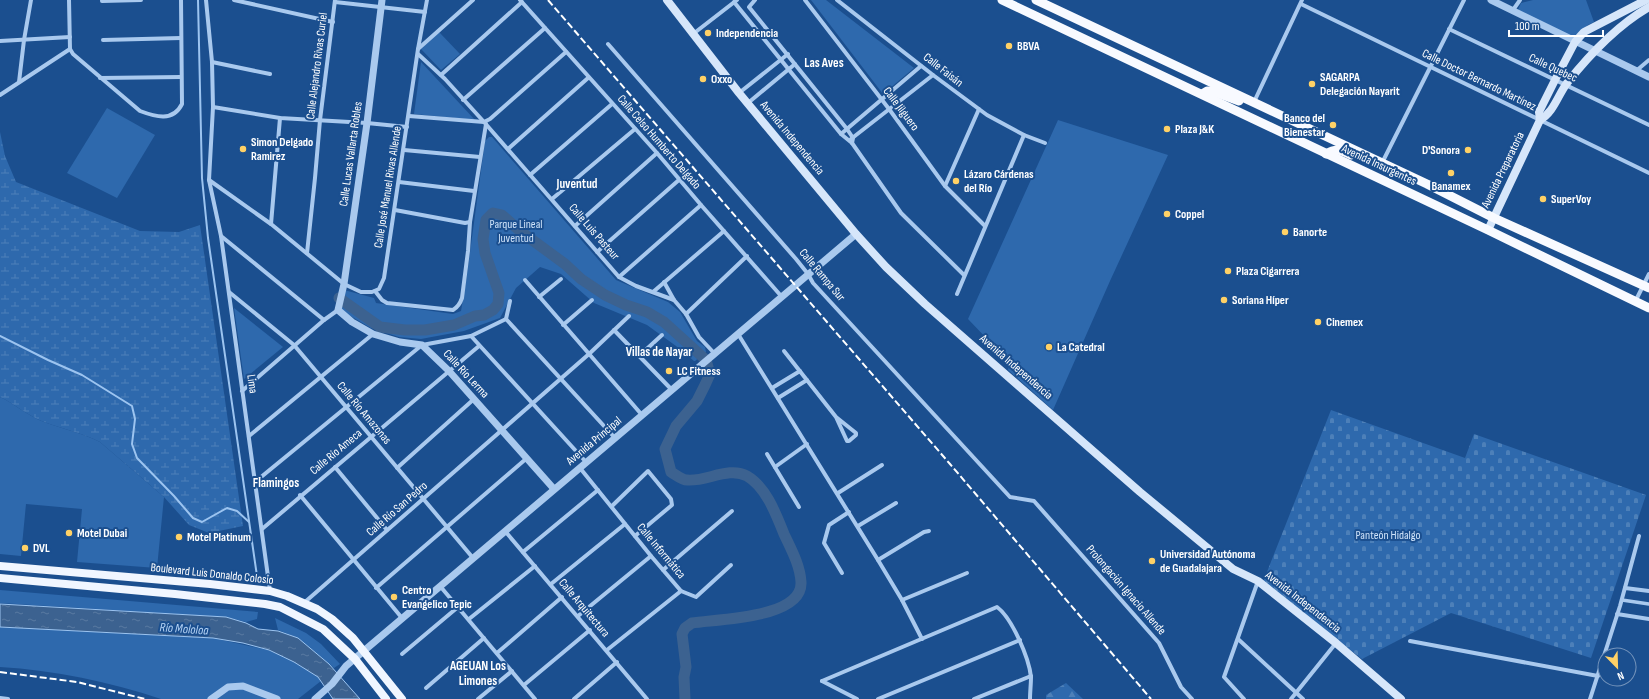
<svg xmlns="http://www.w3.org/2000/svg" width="1649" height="699" viewBox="0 0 1649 699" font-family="'Sofia Sans Condensed',sans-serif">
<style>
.green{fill:#2e69ad}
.forest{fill:url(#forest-firs)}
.wetland{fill:url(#wetland-marsh)}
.cemetery{fill:url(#cemetery-stones)}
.water{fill:url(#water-ripples);stroke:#9cc4f0}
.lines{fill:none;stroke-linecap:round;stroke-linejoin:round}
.stream{stroke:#9cc4f0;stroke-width:2}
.river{stroke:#3c6290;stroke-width:11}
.pedestrian{stroke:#a9c9ee;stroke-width:3.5}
.minor{stroke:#a9c9ee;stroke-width:4}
.tertiary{stroke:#a9c9ee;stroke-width:7}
.secondary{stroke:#d6e6fa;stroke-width:8}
.primary{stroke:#f0f6ff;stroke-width:8}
.trunk{stroke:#f8faff;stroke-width:9}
.rail{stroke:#fff;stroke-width:2;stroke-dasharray:7 3;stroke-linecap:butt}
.poi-dot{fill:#ffd166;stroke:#1b4f8f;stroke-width:1.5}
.labels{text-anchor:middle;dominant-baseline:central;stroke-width:4;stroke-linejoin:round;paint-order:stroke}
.poi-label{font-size:12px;font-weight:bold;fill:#fff;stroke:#1b4f8f;text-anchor:start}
.street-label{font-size:12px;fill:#fff;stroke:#1b4f8f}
.park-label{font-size:12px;fill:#cfe3fa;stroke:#1b4f8f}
.neighbourhood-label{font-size:13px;font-weight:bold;fill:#fff;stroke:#1b4f8f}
.water-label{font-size:13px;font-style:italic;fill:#b5d3f5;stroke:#1b4f8f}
</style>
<defs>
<pattern id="forest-firs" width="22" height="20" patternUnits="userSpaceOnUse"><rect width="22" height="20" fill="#2e69ad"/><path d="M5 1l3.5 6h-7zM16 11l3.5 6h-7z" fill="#4d80b9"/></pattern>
<pattern id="wetland-marsh" width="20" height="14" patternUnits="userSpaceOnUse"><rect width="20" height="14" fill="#2e69ad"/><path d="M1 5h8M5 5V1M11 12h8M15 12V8" fill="none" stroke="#4d80b9"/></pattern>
<pattern id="cemetery-stones" width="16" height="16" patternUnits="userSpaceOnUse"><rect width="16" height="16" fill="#2e69ad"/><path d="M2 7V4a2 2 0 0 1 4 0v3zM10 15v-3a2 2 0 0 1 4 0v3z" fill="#4d80b9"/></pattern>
<pattern id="water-ripples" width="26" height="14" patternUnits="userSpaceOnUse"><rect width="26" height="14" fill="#3c6290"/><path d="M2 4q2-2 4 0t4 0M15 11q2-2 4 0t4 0" fill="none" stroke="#597aa1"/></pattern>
</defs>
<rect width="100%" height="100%" fill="#1b4f8f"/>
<g class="green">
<polygon points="811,0 826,0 914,68 883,94"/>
<polygon points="1533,0 1586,0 1594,22 1588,25 1573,38 1518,10 1521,3"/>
<polygon points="439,32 460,54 441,70 421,49"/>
<polygon points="421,62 475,120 414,114"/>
<polygon points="107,108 155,135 117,198 67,173"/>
<polygon points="1058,120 1168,155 1110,281 1053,410 1008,370 1010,363 968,319"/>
<polygon points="489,137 492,137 616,280 668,302 680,312 697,341 705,347 706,352 695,361 694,361 676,346 647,325 594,303 561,274 540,267 516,288 500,318 464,331 421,339 399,337 371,328 340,310 344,290 374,298 376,303 453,314 461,311 466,282 485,141"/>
<polygon points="234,308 283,347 244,379"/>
<path d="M0,397C15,404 28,416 44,422C63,429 82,433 100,442L164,497L157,568L77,562L82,509L26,504L21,556L0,554Z"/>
<polygon points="0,590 258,612 257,619 246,622 226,617 0,603"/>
<polygon points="275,618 306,633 321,644 340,664 334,668 298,638 278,630"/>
<path d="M0,627L213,638L268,650L294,662L318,677L321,681L298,699H161C110,682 54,670 0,667Z"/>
</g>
<polygon class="forest" points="1066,683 1083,699 1046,699 1046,695"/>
<path class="wetland" d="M0,132L5,156L16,182L140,231L179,232L200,225L243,526L209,533L189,525L164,497L100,442C82,433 63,429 44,422C28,416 15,404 0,397Z"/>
<polygon class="cemetery" points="1331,410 1465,458 1474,434 1646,495 1591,658 1451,613 1362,659 1263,582"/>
<polygon class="water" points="0,604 226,617 246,623 258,629 278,631 298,638 329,664 360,699 333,699 318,677 294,662 269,650 243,643 213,638 0,627"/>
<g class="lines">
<g class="stream">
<polyline points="198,0 202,178 208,238 258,583"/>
<polyline points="0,336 48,360 82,375 132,406 135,419 132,444 137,458 174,496 193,518 202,522 227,508 237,511 249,522"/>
</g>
<path class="river" d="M339,298L380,327L405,330H425L454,325L475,316L484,315L493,310L498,304L499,293L485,253L483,239L486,220L493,213L502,215L520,231L565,264L581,279L605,295L626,305L647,312L664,322L706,360L710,374L705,385L697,401L676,426L665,449L671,472C676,475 682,480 687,480C706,482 729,466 747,476C766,487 776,514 784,534C791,549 800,565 801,582C803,619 715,619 692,623L685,628L682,634L686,667L684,677L685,699"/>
<polyline class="pedestrian" points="1622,600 1649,604"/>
<g class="minor">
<path d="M69,0L70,49L73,54L140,111C156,117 173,122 182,104L181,0"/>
<polyline points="206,0 212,62 213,107 209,180 221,236 270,591"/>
<polyline points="234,0 333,22"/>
<polyline points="520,0 657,153 701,205 782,297"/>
<polyline points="755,0 749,7 847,129 853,138 852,143"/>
<polyline points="805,0 889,109 945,186 985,226"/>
<polyline points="837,0 933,75 987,115 1024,135 1045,143"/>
<polyline points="102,1 141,0"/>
<polyline points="335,2 425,12"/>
<polyline points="734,2 841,134 852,143 901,213 964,275"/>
<polyline points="1301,4 1649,173"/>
<polyline points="1513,10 1520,0"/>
<polyline points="1449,29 1649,125"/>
<polyline points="693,34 737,0"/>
<polyline points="103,40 181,38"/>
<polyline points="0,41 70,37"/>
<polyline points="608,44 796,259 808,274 813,283 1010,497 1034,501 1159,643 1181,687 1192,699"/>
<polyline points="418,49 473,0"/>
<polyline points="418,54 445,79 484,122 619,277 636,286 674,300 686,314 699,337 715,354"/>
<polyline points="212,62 270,74"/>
<polyline points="1636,71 1649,60"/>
<polyline points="441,75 522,2"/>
<polyline points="100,78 181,77"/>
<polyline points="19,82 24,40 31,0"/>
<polyline points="739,93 788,54"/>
<polyline points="0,95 70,49"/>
<polyline points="463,100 545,28"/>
<polyline points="1254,102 1302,0"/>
<polyline points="748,103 795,64"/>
<polyline points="213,107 280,118 367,123 407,127"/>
<polyline points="409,116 484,122 490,119 566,52"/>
<polyline points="841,134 921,66"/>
<polyline points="851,139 933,75"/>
<polyline points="508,149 588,78"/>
<polyline points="404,150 480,157"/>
<polyline points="1382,163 1464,0"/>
<polyline points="530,175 612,104"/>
<polyline points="209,180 271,224 344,284 361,292 372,292 379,289 384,278 418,49 427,0"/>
<polyline points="399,182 474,191"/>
<polyline points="945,186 979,109"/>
<polyline points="552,199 635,129"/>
<polyline points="395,210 465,223 470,222"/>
<polyline points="271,224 280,118"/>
<polyline points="575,226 657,153"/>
<polyline points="221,236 324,320"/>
<polyline points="597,252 680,179"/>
<polyline points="307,253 315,178 320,120 335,0"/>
<polyline points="619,277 701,205"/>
<polyline points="525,280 642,415"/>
<polyline points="664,282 674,300"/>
<path d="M375,291L382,300L387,303L453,310C458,307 460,304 462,298L468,251L470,222L486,124"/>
<polyline points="229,292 294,345 473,558"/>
<polyline points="653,292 724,231"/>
<polyline points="957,294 1024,135"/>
<polyline points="539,297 561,279"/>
<polyline points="1635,302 1649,274"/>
<polyline points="686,314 747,256"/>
<polyline points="506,319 615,438"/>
<polyline points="563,325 592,300"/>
<polyline points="614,330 672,390"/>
<polyline points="738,334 878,560 902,600 922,639"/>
<polyline points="471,336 586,462"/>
<polyline points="784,351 836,417 847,441 849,441 856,435 856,433 836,417"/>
<polyline points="639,356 662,335"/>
<polyline points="772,388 800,371"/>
<polyline points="242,391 324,320 338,310"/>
<polyline points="778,398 807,380"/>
<polyline points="249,436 373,334"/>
<polyline points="767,454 799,507"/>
<polyline points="335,467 387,530"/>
<polyline points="775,467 807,444"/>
<polyline points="397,468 474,399"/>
<polyline points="580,468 651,556 681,591 607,650"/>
<polyline points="255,482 422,345 471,336 506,319 510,301"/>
<polyline points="838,493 882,465"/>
<polyline points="300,495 402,618"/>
<polyline points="612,506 648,471 671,499 672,505 635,536"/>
<polyline points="858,526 896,503"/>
<polyline points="262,529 479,346"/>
<polyline points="505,531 647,699"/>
<polyline points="523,552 598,490"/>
<polyline points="878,560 924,532 929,531"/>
<polyline points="663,570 732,511"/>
<polyline points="842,573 824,543 829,525 849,512"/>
<polyline points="551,584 625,524"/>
<polyline points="440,586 535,699"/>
<polyline points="376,588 527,458"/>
<polyline points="1625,588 1649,591"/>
<polyline points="681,591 696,597 731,565"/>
<polyline points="902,600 967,573"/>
<polyline points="305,602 589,354 629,316"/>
<polyline points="1617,614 1649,619"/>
<polyline points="578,616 651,556"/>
<polyline points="469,619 535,566"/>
<polyline points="1238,639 1303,699"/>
<polyline points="1410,641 1598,676"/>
<polyline points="497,653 562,597"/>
<polyline points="402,654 458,607"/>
<path d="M822,681L997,607C1012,618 1029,658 1031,677C1031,684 1030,692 1030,699"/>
<polyline points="822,681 857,699"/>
<polyline points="524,685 590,630"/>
<polyline points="426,688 484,638"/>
<polyline points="0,698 8,699"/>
<polyline points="478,699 512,671"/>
<polyline points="574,699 617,662"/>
<polyline points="878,699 1020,640"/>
<polyline points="974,699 1031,676"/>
<polyline points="1244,699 1224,677 1258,581"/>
<polyline points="1291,699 1336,643"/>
<polyline points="1590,699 1620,606 1639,536"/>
</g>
<g class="tertiary">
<polyline points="382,0 367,123 344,284 338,310 352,322 373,334 400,342 422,345 449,371 554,489"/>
<polyline points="1491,0 1649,77"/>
<polyline points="211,699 228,687 243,686 277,699"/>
<polyline points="315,699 332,684 346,666 856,234"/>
</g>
<g class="secondary">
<polyline points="667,0 739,93 856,234 886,267 925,304 1140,492 1233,569 1258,581 1336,643 1401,699"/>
<polyline points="1540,120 1539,112 1555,80 1575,42 1584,32 1646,0"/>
<path d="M1488,230L1540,120C1554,112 1558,95 1567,83C1590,54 1616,26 1649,7"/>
</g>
<g class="primary">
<polyline points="0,566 210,584 270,591 287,596 317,609 332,619 353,638 402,699"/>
<polyline points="0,578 175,594 265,604 280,607 323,629 355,659 386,699"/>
</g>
<g class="trunk">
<polyline points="1002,0 1488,230 1649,308"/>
<polyline points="1036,0 1427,184 1494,218 1649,288"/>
<polyline points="1202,94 1207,91 1212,91 1239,101"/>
<path d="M1326,154C1336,148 1341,150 1351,155"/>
</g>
<g class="rail">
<polyline points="548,0 950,464 1151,699"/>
<polyline points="0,672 77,682 145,699"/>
</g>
</g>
<g class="poi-dot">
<circle cx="708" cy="33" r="4"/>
<circle cx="1009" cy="46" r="4"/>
<circle cx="703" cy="79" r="4"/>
<circle cx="1312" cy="84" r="4"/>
<circle cx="1333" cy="125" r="4"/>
<circle cx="1167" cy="129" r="4"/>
<circle cx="243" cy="149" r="4"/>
<circle cx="1468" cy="150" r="4"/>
<circle cx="1451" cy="173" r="4"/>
<circle cx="956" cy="181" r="4"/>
<circle cx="1543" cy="199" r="4"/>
<circle cx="1167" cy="214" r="4"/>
<circle cx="1285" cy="232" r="4"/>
<circle cx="1228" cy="271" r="4"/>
<circle cx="1224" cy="300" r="4"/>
<circle cx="1318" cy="322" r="4"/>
<circle cx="1049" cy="347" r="4"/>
<circle cx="669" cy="371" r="4"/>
<circle cx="69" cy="533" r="4"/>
<circle cx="179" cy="537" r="4"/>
<circle cx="25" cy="548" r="4"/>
<circle cx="1152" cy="561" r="4"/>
<circle cx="394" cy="597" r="4"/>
</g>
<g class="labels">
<g class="poi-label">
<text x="716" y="33">Independencia</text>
<text x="1017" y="46">BBVA</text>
<text x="1320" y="77">SAGARPA<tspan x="1320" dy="14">Delegación Nayarit</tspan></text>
<text x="711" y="79">Oxxo</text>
<text x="1325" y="118" text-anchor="end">Banco del<tspan x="1325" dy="14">Bienestar</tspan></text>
<text x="1175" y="129">Plaza J&amp;K</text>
<text x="251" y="142">Simon Delgado<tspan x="251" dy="14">Ramirez</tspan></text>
<text x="1460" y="150" text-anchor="end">D'Sonora</text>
<text x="964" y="174">Lázaro Cárdenas<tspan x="964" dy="14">del Río</tspan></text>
<text x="1451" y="186" text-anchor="middle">Banamex</text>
<text x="1551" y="199">SuperVoy</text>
<text x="1175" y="214">Coppel</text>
<text x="1293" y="232">Banorte</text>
<text x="1236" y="271">Plaza Cigarrera</text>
<text x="1232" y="300">Soriana Híper</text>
<text x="1326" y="322">Cinemex</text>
<text x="1057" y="347">La Catedral</text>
<text x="677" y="371">LC Fitness</text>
<text x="77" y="533">Motel Dubai</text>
<text x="187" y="537">Motel Platinum</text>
<text x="33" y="548">DVL</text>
<text x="1160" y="554">Universidad Autónoma<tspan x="1160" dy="14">de Guadalajara</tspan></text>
<text x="402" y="590">Centro<tspan x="402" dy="14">Evangelico Tepic</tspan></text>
</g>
<g class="street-label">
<text transform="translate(317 66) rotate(-83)">Calle Alejandro Rivas Curiel</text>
<text transform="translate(1553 68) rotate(25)">Calle Quebec</text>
<text transform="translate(943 70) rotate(38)">Calle Faisán</text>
<text transform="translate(1479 80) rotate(26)">Calle Doctor Bernardo Martínez</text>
<text transform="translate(901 109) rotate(53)">Calle Jilguero</text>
<text transform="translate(792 138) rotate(50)">Avenida Independencia</text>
<text transform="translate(659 142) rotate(49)">Calle Celso Humberto Delgado</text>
<text transform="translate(351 154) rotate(-82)">Calle Lucas Vallarta Robles</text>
<text transform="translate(1379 165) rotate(25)">Avenida Insurgentes</text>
<text transform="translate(1503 170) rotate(-64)">Avenida Preparatoria</text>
<text transform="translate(388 187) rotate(-81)">Calle José Manuel Rivas Allende</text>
<text transform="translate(594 232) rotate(49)">Calle Luis Pasteur</text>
<text transform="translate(822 275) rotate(50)">Calle Rampa Sur</text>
<text transform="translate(1016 367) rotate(41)">Avenida Independencia</text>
<text transform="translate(466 374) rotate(47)">Calle Río Lerma</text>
<text transform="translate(252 384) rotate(82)">Lima</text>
<text transform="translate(364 413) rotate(50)">Calle Río Amazonas</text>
<text transform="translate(594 441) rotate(-40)">Avenida Principal</text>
<text transform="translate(336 452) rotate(-40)">Calle Río Ameca</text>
<text transform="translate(397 509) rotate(-41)">Calle Río San Pedro</text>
<text transform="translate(661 551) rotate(50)">Calle Informática</text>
<text transform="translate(212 574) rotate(6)">Boulevard Luis Donaldo Colosio</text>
<text transform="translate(1126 590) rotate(49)">Prolongación Ignacio Allende</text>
<text transform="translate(1303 602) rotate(38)">Avenida Independencia</text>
<text transform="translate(584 608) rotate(50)">Calle Arquitectura</text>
</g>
<g class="park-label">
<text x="516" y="224">Parque Lineal<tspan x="516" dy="14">Juventud</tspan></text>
<text x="1388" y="535">Panteón Hidalgo</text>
</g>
<g class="neighbourhood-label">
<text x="824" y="63">Las Aves</text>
<text x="577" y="184">Juventud</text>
<text x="659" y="352">Villas de Nayar</text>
<text x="276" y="483">Flamingos</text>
<text x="478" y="666">AGEUAN Los<tspan x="478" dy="15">Limones</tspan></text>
</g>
<g class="water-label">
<text transform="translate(184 629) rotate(4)">Río Mololoa</text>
</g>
</g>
<g transform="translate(1617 667) rotate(157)"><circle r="19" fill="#1b4f8f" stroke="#7695bc"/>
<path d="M0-3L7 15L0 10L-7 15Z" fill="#ffd166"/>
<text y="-6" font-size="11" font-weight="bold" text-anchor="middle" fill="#ffffff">N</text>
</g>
<path d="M1509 30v6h94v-6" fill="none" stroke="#ffffff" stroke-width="2"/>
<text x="1515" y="30" font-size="12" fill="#ffffff" stroke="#1b4f8f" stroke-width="3" paint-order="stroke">100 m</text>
</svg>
